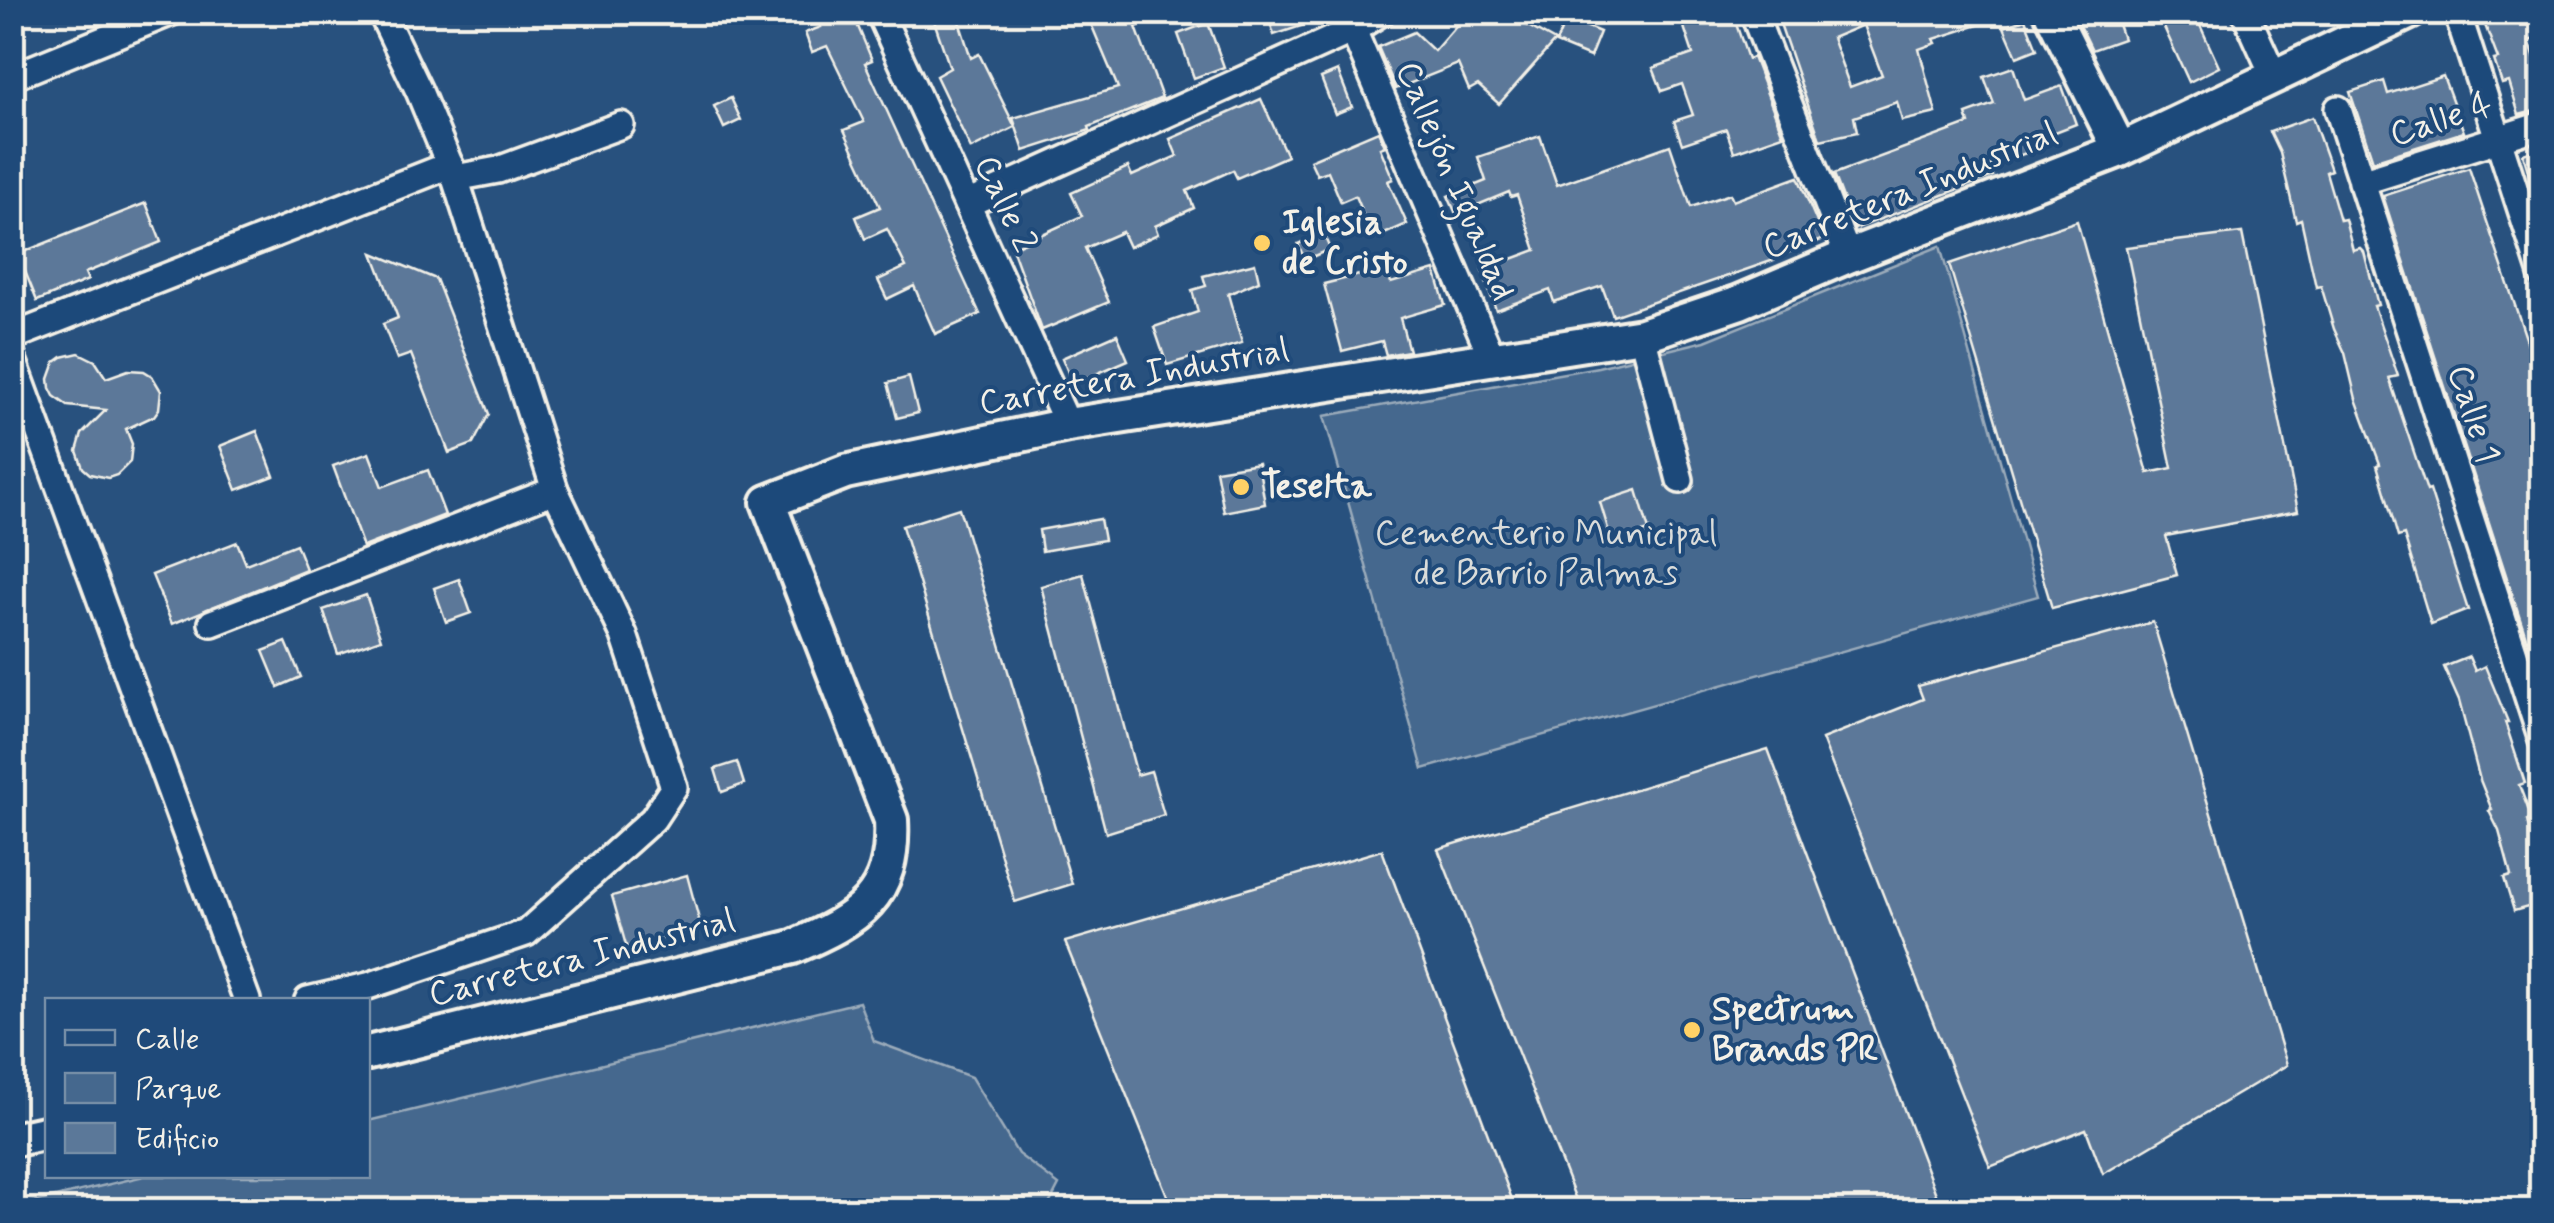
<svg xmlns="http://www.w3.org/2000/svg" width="2554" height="1223" viewBox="0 0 2554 1223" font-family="Mynerve,sans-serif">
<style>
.green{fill:#45688e;stroke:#9cacbb;stroke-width:2.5}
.building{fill:#5b7899;stroke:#f4f1e8;stroke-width:2.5;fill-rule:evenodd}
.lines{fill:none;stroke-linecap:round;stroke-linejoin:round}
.minor-casing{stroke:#f4f1e8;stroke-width:32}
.tertiary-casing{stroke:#f4f1e8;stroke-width:40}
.minor{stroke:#1f4a7a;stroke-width:25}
.tertiary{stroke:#1f4a7a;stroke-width:32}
.poi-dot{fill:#ffd166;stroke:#1f4a7a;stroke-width:4}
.labels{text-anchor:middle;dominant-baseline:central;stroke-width:8;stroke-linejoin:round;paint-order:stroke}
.street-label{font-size:35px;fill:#f4f1e8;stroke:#1f4a7a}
.poi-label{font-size:35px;font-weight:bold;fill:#f4f1e8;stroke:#1f4a7a;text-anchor:start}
.park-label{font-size:35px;fill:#dadcda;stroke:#1f4a7a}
</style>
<rect width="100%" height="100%" fill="#28517e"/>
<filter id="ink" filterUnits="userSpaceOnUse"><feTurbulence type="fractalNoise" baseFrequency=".01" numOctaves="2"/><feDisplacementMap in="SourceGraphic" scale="20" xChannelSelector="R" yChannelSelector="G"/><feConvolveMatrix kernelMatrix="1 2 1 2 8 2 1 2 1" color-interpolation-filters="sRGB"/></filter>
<g filter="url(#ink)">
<g class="green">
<polygon points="1940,246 2038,596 1423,769 1324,416 1598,367 1705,341"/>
<polygon points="859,1002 874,1041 971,1077 1018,1154 1059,1185 1046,1210 13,1210 13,1207 144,1176 368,1176 368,1121"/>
</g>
<g class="building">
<polygon points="815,12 852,12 872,60 865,63 980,314 935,334 914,286 887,299 878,280 906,267 887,229 865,239 856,217 880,207 844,130 864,122 827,46 812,52 805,33 821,27"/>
<polygon points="931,12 956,12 971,58 979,54 1015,127 971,149 936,76 950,68"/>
<polygon points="1086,12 1171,12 1136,27 1162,98 1089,127 1090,130 1024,151 1013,118 1118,88"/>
<polygon points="1267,12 1331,12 1332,16 1274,35"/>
<polygon points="1468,12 1503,12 1555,41 1499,104 1478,85 1469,90 1458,64 1396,89 1378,47 1414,32 1434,51"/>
<polygon points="1679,12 1732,12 1748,59 1753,57 1783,135 1734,152 1726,129 1682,144 1674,121 1693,115 1682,84 1662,91 1653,68 1693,54"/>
<path d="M1776,12H2006V16L1934,39L1936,43L1919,49L1936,113L1902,121L1897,102L1854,117L1857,132L1820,140ZM1863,25L1882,75L1850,87L1832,38Z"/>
<polygon points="2096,12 2114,12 2123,39 2092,50 2077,19"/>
<polygon points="2157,12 2194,12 2219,67 2189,82"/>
<polygon points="2519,12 2535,12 2542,31 2542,36 2529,41 2542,80 2542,109 2519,115 2509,82 2502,84 2494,60 2498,59 2485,25"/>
<polygon points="1566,18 1600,32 1590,57 1556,43"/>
<polygon points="2025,19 2037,49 2017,57 2004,27"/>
<polygon points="1208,23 1224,67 1194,78 1178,34"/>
<polygon points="2013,67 2024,100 2062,86 2076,124 2037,139 2040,148 1990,166 1993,176 1855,229 1834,174 1969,124 1966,114 1994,104 1984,77"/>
<polygon points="1338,71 1352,107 1335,114 1321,78"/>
<polygon points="2443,76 2464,132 2373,161 2350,92 2384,81 2388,94"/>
<polygon points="731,98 741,120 724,128 714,106"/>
<polygon points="1261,99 1287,156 1237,178 1233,170 1187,191 1194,208 1155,226 1158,234 1129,247 1122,232 1085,248 1109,302 1042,330 1012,248 1082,216 1071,193 1128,167 1132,176 1177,156 1170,139"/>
<polygon points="2312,117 2331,170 2326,172 2340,220 2345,219 2353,250 2360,248 2364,252 2378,305 2374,306 2398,376 2389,378 2427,491 2430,490 2468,610 2431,624 2404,535 2398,537 2377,465 2380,464 2356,399 2345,353 2334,329 2321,286 2316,287 2301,219 2296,221 2280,153 2270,132"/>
<polygon points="1378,131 1385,146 1380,148 1393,179 1388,181 1407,224 1373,239 1355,196 1341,202 1328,171 1317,175 1310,160"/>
<polygon points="1540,136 1557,185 1670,145 1691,207 1730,194 1733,201 1798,177 1824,239 1773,258 1774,260 1613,316 1602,286 1554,302 1550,290 1496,310 1482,270 1536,250 1517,195 1511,197 1509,192 1456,214 1448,196 1486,181 1478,157"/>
<polygon points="2542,148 2542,201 2537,202 2523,154"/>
<polygon points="2469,168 2542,386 2542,686 2383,196"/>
<polygon points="146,203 161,242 85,273 88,280 37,301 18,254"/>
<polygon points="2077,221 2148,473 2172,468 2126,247 2242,233 2298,511 2166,536 2177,575 2052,608 1949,264"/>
<polygon points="1323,233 1330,249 1305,260 1298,244"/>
<polygon points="373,253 436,279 489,414 473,444 449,453 411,354 397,359 383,324 398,318"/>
<polygon points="1255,263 1259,281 1228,294 1242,343 1167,365 1154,327 1198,312 1192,290 1206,286 1203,276"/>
<polygon points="1387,268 1391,283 1435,270 1445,305 1400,318 1409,351 1386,355 1382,341 1342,351 1324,284"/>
<polygon points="1117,334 1128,360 1073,384 1062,358"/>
<polygon points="79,353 95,361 106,378 128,370 144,371 152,376 161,391 159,409 154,416 126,429 132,444 130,462 117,475 108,478 90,474 83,468 77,451 82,434 106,410 68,406 54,396 50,388 49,379 55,362 62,357"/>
<polygon points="909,377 918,413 897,418 888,383"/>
<polygon points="257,431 274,476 237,490 220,446"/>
<polygon points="369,453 382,487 428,470 445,515 363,547 333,466"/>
<polygon points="1258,463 1265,504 1224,512 1216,470"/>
<polygon points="1637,490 1649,531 1612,542 1600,502"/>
<polygon points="959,508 1072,884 1015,902 902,526"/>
<polygon points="1100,519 1104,540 1042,551 1039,530"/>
<polygon points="237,542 246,564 296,544 306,569 172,624 152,575"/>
<polygon points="1083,574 1137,775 1151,771 1164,815 1106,833 1041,586"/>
<polygon points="459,579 471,613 446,622 434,588"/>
<polygon points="366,595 381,639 338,654 323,610"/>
<polygon points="2153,622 2287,1065 2103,1174 2086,1129 1990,1167 1822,739 1923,699 1918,686"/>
<polygon points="286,642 301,677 278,687 263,651"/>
<polygon points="2469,657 2475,671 2485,666 2508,722 2505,722 2525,783 2519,785 2532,819 2527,821 2542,873 2542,903 2514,911 2504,878 2511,876 2499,831 2489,811 2492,810 2480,780 2459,701 2444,667"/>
<polygon points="1768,749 1942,1210 1580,1210 1438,849"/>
<polygon points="737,762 744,784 722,792 715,769"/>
<polygon points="1382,850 1516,1210 1470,1210 1402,1200 1378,1210 1173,1210 1065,942"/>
<polygon points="687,875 701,927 627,949 612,896"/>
</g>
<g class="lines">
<defs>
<g id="minor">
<polyline points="879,12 1068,425"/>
<polyline points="1753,12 1848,256"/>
<polyline points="2245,12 2274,76"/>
<polyline points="2457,12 2542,274"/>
<polyline points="1353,30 1493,360"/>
<polyline points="12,77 172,12"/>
<polyline points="2338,109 2542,740"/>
<polyline points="455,178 498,170 621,125"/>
<polyline points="2361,182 2542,125"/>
<polyline points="967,204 1353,30 1382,12"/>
<polyline points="1642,335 1680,480"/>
<polyline points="12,337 450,165"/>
<polyline points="12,357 247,1000"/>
<polyline points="212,623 555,490"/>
<polyline points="308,1000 368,986 526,933 653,819 674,787 624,635 555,490 455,178 419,91 381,12"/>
</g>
<g id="tertiary">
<polyline points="2051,12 2120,150"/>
<path d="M368,1053L793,947C858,919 895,898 891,820L768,502L845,472L1068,425L1642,335L1740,302L1848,256L2120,150L2410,12"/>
<polyline points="12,1140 48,1132"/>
</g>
</defs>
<use href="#minor" class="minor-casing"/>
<use href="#tertiary" class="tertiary-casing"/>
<use href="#minor" class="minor"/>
<use href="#tertiary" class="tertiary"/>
</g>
</g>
<g class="poi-dot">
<circle cx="1262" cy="243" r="10"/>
<circle cx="1241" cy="487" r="10"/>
<circle cx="1692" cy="1030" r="10"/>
</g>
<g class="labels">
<g class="street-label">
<text transform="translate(2441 120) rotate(-18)">Calle 4</text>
<text transform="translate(1455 181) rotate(67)">Callejón Igualdad</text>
<text transform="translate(1910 191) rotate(-22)">Carretera Industrial</text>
<text transform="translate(1005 204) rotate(65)">Calle 2</text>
<text transform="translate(1134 377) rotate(-10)">Carretera Industrial</text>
<text transform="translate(2473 414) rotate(72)">Calle 1</text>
<text transform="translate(582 958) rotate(-14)">Carretera Industrial</text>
</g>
<g class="poi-label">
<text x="1282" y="223">Iglesia<tspan x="1282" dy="40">de Cristo</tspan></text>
<text x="1261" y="487">Teselta</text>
<text x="1712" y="1010">Spectrum<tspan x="1712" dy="40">Brands PR</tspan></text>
</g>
<g class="park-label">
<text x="1546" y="534">Cementerio Municipal<tspan x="1546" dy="40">de Barrio Palmas</tspan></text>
</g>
</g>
<rect width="2554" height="1223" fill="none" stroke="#1f4a7a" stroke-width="50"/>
<rect x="25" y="25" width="2504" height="1173" fill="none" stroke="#f4f1e8" stroke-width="4" filter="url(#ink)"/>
<rect x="45" y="998" width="325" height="180" fill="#1f4a7a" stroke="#748da6" stroke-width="2.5"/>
<rect x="65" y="1030" width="50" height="15" fill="#1f4a7a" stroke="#748da6" stroke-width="2.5"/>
<text x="135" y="1048" font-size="30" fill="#f4f1e8">Calle</text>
<rect x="65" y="1073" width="50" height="30" fill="#45688e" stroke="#748da6" stroke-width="2.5"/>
<text x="135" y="1098" font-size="30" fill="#f4f1e8">Parque</text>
<rect x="65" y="1123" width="50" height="30" fill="#5b7899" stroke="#748da6" stroke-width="2.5"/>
<text x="135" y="1148" font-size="30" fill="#f4f1e8">Edificio</text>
</svg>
